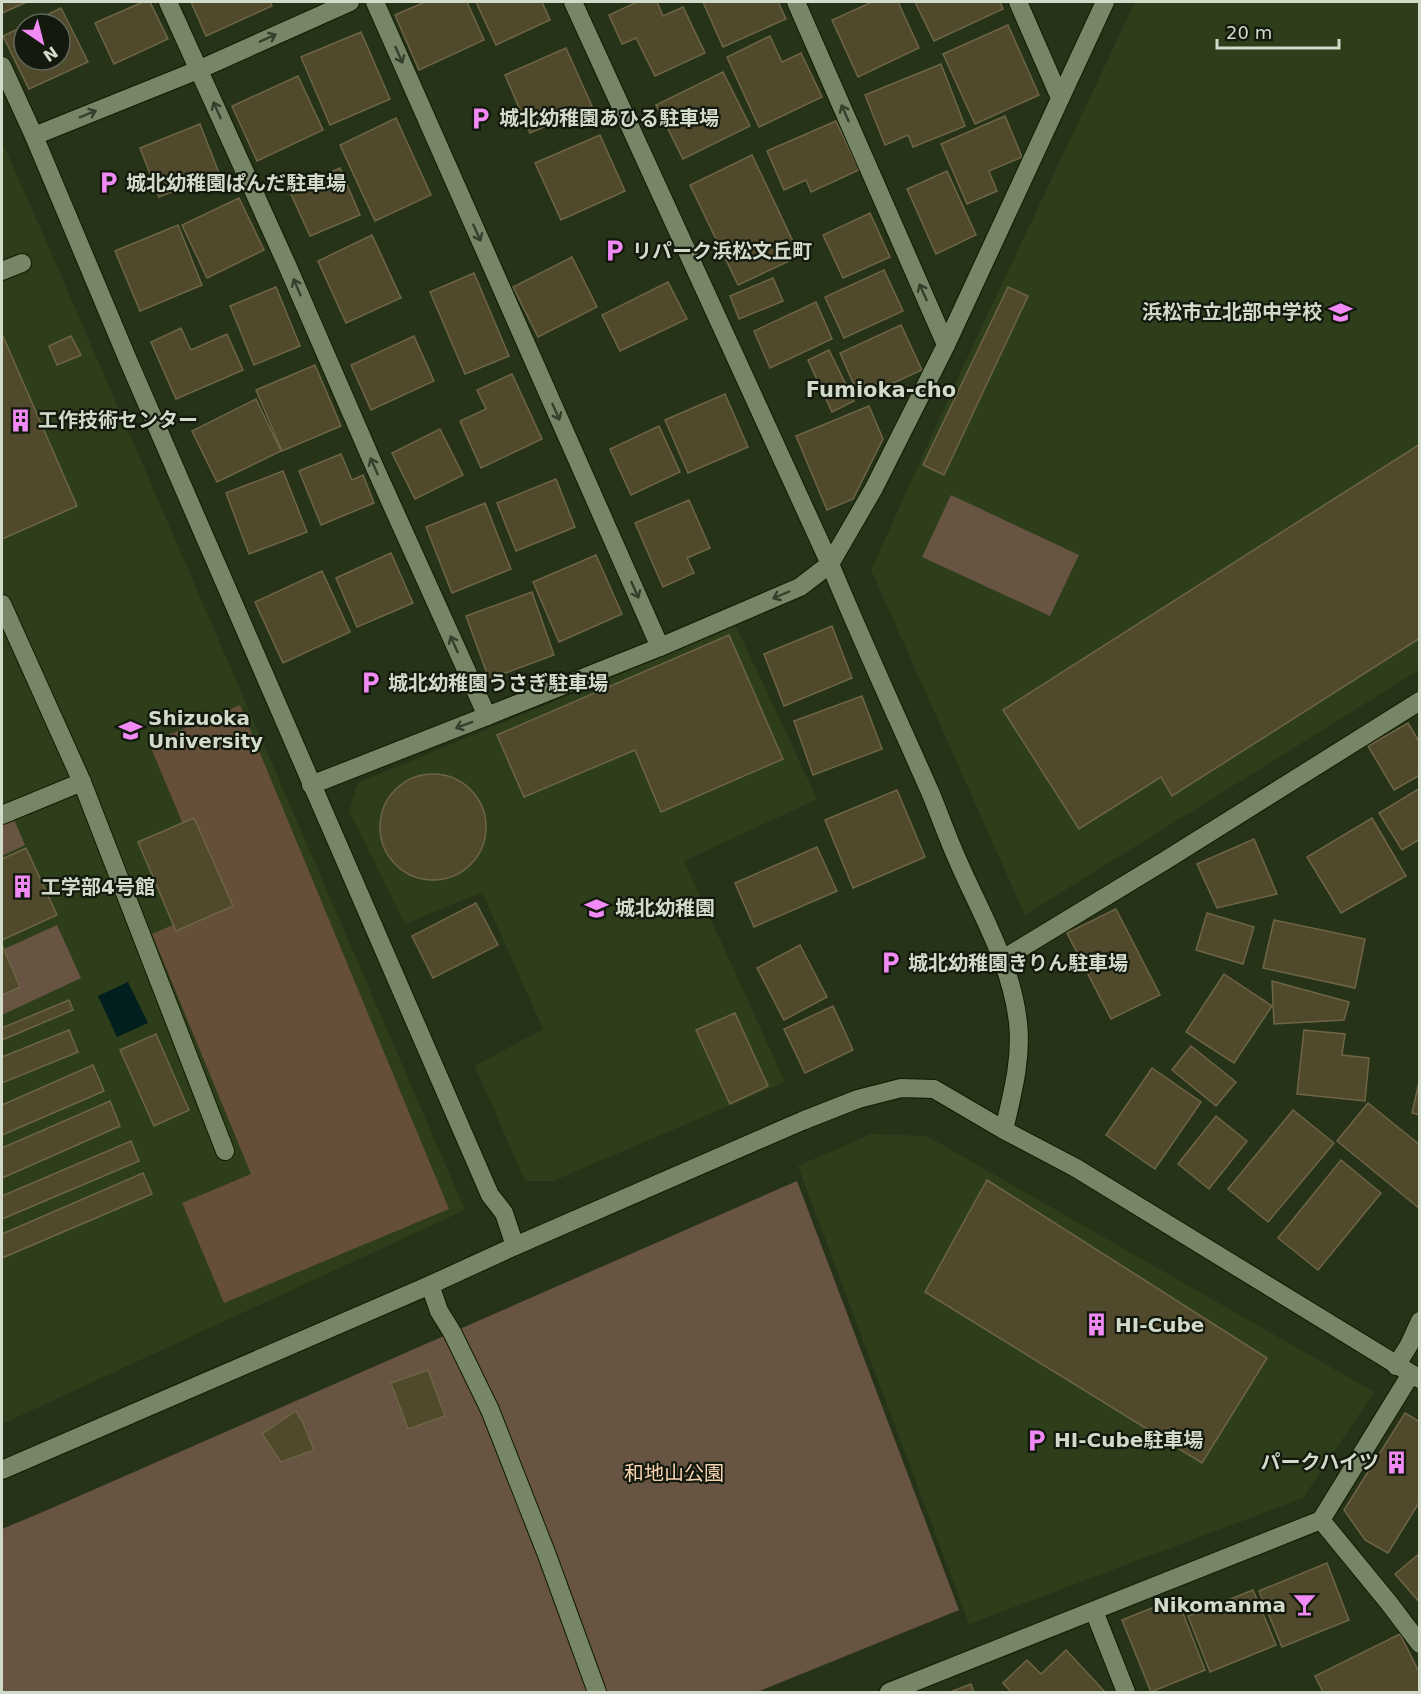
<svg xmlns="http://www.w3.org/2000/svg" width="1421" height="1694" viewBox="0 0 1421 1694" font-family="'DejaVu Sans','Noto Sans JP',sans-serif">
<style>
.built{fill:#2e3e1b}
.green{fill:#675442}
.forest{fill:#664f39}
.water{fill:#001f1e}
.building{fill:#50492c;stroke:#6d6545;stroke-width:1.5}
.lines{fill:none;stroke-linecap:round;stroke-linejoin:round}
.minor-casing{stroke:#101b02;stroke-width:20}
.minor{stroke:#778667;stroke-width:18}
.oneway{stroke:#363f2c}
.labels{text-anchor:middle;dominant-baseline:central;stroke-width:4.5;stroke-linejoin:round;paint-order:stroke}
.poi-label{font-size:20px;font-weight:bold;fill:#d2dac9;stroke:#13190d;text-anchor:start}
.park-label{font-size:20px;fill:#f9d4b3;stroke:#13190d}
.neighbourhood-label{font-size:21px;font-weight:bold;fill:#d2dac9;stroke:#13190d}
</style>
<rect width="100%" height="100%" fill="#273318"/>
<g class="built">
<polygon points="1135,2 1419,2 1419,670 1025,915 871,570 967,358"/>
<polygon points="2,142 50,250 465,1210 2,1424"/>
<polygon points="736,626 817,799 684,861 785,1082 553,1181 525,1181 475,1066 543,1029 482,892 405,924 349,811 358,783"/>
<polygon points="871,1134 927,1136 1374,1392 1303,1498 969,1624 798,1166"/>
</g>
<g class="green">
<polygon points="951,495 1079,555 1050,616 922,557"/>
<polygon points="7,803 25,845 2,856 2,805"/>
<polygon points="57,925 81,978 2,1015 2,950"/>
<polygon points="797,1181 959,1610 757,1692 2,1692 2,1529 45,1511"/>
</g>
<polygon class="forest" points="240,705 449,1209 224,1303 182,1203 251,1174 152,934 217,906 149,743"/>
<polygon class="water" points="128,982 148,1023 117,1037 98,996"/>
<g class="building">
<polygon points="2,2 27,2 2,13"/>
<polygon points="143,2 150,2 168,39 114,64 95,23"/>
<polygon points="191,2 270,2 272,6 206,36"/>
<polygon points="425,2 467,2 484,40 419,70 395,15"/>
<polygon points="476,2 542,2 550,20 496,45"/>
<polygon points="637,2 657,2 663,16 683,7 705,53 655,76 636,38 622,44 609,15"/>
<polygon points="703,2 778,2 786,19 723,47"/>
<polygon points="872,2 898,2 919,48 858,77 832,20"/>
<polygon points="915,2 1000,2 1003,9 934,41"/>
<polygon points="61,8 88,62 29,89 3,36 24,26 24,60 60,60 60,24 28,24"/>
<polygon points="1008,25 1039,95 975,124 943,54"/>
<polygon points="361,32 390,99 330,125 301,57"/>
<polygon points="770,36 782,62 801,53 822,97 759,127 727,57"/>
<polygon points="566,48 592,106 530,133 505,75"/>
<polygon points="941,64 965,126 913,147 908,135 885,145 865,95"/>
<polygon points="723,72 750,126 683,159 656,105"/>
<polygon points="298,76 323,130 257,161 232,106"/>
<polygon points="1005,116 1022,157 989,171 997,191 967,204 941,144"/>
<polygon points="396,118 431,195 375,221 340,145"/>
<polygon points="836,121 859,170 811,192 806,180 784,190 767,151"/>
<polygon points="200,124 219,173 159,197 140,148"/>
<polygon points="600,135 625,191 561,220 535,163"/>
<polygon points="752,155 800,256 738,285 690,185"/>
<polygon points="340,168 360,215 310,236 289,190"/>
<polygon points="947,171 976,235 936,254 907,189"/>
<polygon points="239,198 264,250 207,278 182,225"/>
<polygon points="870,213 890,257 843,278 823,235"/>
<polygon points="178,225 202,285 140,311 115,251"/>
<polygon points="372,235 401,298 346,323 318,261"/>
<polygon points="572,257 597,307 538,337 513,287"/>
<polygon points="884,270 903,311 844,338 825,297"/>
<polygon points="474,273 509,356 465,374 430,292"/>
<polygon points="773,278 783,301 739,319 730,296"/>
<polygon points="668,282 687,319 620,351 602,315"/>
<polygon points="276,287 300,346 254,365 230,306"/>
<polygon points="1008,287 1028,296 944,475 923,465"/>
<polygon points="816,302 832,339 770,368 754,331"/>
<polygon points="901,325 922,370 860,398 840,353"/>
<polygon points="181,328 191,350 227,334 243,370 176,399 151,342"/>
<polygon points="2,334 77,506 2,539"/>
<polygon points="71,336 81,355 57,365 49,346"/>
<polygon points="414,336 434,381 371,410 351,365"/>
<polygon points="829,350 854,401 832,412 808,360"/>
<polygon points="315,365 341,426 282,451 256,390"/>
<polygon points="512,374 542,439 481,468 460,421 486,409 477,390"/>
<polygon points="725,394 748,447 688,473 665,420"/>
<polygon points="256,399 281,451 217,482 192,431"/>
<polygon points="869,406 883,439 853,499 827,510 796,436"/>
<polygon points="659,426 680,472 631,495 610,449"/>
<polygon points="440,429 463,475 415,499 392,453"/>
<polygon points="1420,444 1420,638 1172,796 1161,777 1079,829 1003,710"/>
<polygon points="341,454 352,480 363,475 374,503 321,525 299,471"/>
<polygon points="283,471 307,532 249,554 226,493"/>
<polygon points="556,479 575,527 516,551 497,503"/>
<polygon points="689,500 710,548 687,558 694,573 663,587 635,523"/>
<polygon points="485,503 511,569 452,593 426,527"/>
<polygon points="391,553 413,603 357,627 336,578"/>
<polygon points="596,555 622,614 559,642 533,582"/>
<polygon points="322,571 350,632 283,663 255,602"/>
<polygon points="532,592 554,655 489,679 466,616"/>
<polygon points="832,626 852,678 784,706 764,654"/>
<polygon points="729,635 783,759 661,812 635,750 524,797 497,735"/>
<polygon points="862,696 882,749 813,775 794,721"/>
<polygon points="1408,723 1420,743 1420,775 1394,790 1368,746"/>
<circle cx="433" cy="827" r="53"/>
<polygon points="1420,788 1420,839 1402,850 1379,813"/>
<polygon points="897,790 925,857 853,888 825,820"/>
<polygon points="194,818 233,906 176,931 138,842"/>
<polygon points="1372,818 1406,876 1341,913 1307,857"/>
<polygon points="1254,839 1277,894 1217,908 1197,864"/>
<polygon points="817,847 837,891 754,927 735,883"/>
<polygon points="26,848 57,915 2,940 2,859"/>
<polygon points="476,903 498,945 433,978 412,936"/>
<polygon points="1116,909 1160,995 1111,1019 1067,933"/>
<polygon points="1207,913 1254,927 1243,964 1196,950"/>
<polygon points="1274,920 1365,939 1355,988 1263,968"/>
<polygon points="2,945 20,987 2,995"/>
<polygon points="800,945 827,997 784,1020 757,968"/>
<polygon points="1224,974 1272,1006 1234,1063 1186,1032"/>
<polygon points="1272,981 1349,1002 1344,1020 1274,1024"/>
<polygon points="69,1000 73,1010 2,1040 2,1028"/>
<polygon points="833,1006 853,1050 805,1073 784,1029"/>
<polygon points="735,1013 768,1086 730,1104 696,1030"/>
<polygon points="69,1030 78,1052 2,1083 2,1057"/>
<polygon points="1304,1030 1345,1034 1342,1055 1369,1058 1365,1101 1297,1094"/>
<polygon points="156,1034 189,1110 154,1126 120,1050"/>
<polygon points="1191,1046 1236,1082 1216,1106 1172,1070"/>
<polygon points="93,1065 104,1091 2,1135 2,1105"/>
<polygon points="1152,1068 1201,1102 1155,1169 1106,1135"/>
<polygon points="1420,1078 1420,1115 1412,1113"/>
<polygon points="110,1101 120,1126 2,1178 2,1148"/>
<polygon points="1368,1103 1420,1145 1420,1209 1337,1141"/>
<polygon points="1293,1110 1334,1143 1268,1222 1228,1189"/>
<polygon points="1216,1116 1247,1141 1209,1189 1178,1164"/>
<polygon points="131,1141 139,1161 2,1219 2,1196"/>
<polygon points="1341,1160 1381,1193 1318,1270 1278,1238"/>
<polygon points="143,1173 152,1194 2,1258 2,1234"/>
<polygon points="987,1180 1267,1358 1202,1463 925,1292"/>
<polygon points="428,1370 445,1416 408,1429 391,1383"/>
<polygon points="296,1411 303,1423 314,1450 281,1462 262,1434"/>
<polygon points="1405,1413 1420,1422 1420,1501 1388,1553 1365,1540 1344,1510"/>
<polygon points="1420,1553 1420,1603 1395,1574"/>
<polygon points="1327,1563 1349,1620 1282,1647 1259,1591"/>
<polygon points="1253,1590 1276,1645 1210,1672 1188,1616"/>
<polygon points="1177,1598 1205,1670 1151,1692 1122,1620"/>
<polygon points="1400,1634 1420,1674 1420,1692 1323,1692 1315,1676"/>
<polygon points="1066,1650 1105,1692 1011,1692 1003,1683 1027,1660 1041,1674"/>
<polygon points="971,1684 974,1692 950,1692"/>
</g>
<g class="lines">
<defs>
<g id="minor">
<polyline points="168,2 287,265 376,470 487,716"/>
<polyline points="375,2 660,647"/>
<path d="M573,2L830,564C862,641 897,717 931,794C940,816 948,839 958,861C981,914 1012,965 1018,1023C1022,1059 1012,1095 1004,1130"/>
<polyline points="796,2 946,345"/>
<polyline points="1018,2 1060,98"/>
<polyline points="2,66 34,136 128,360 490,1195 504,1213 515,1246"/>
<polyline points="34,136 198,70 350,2"/>
<polyline points="2,271 22,263"/>
<polyline points="2,604 82,782 225,1151"/>
<polyline points="311,785 487,716 660,647 800,587 830,564 874,488 946,345 1105,2"/>
<polyline points="2,815 82,782"/>
<polyline points="1003,959 1166,860 1420,701"/>
<polyline points="430,1285 439,1311 452,1332 490,1410 547,1555 597,1692"/>
<polyline points="1396,1366 1409,1345 1420,1321"/>
<polyline points="1411,1374 1321,1520 1389,1603 1420,1644"/>
<polyline points="2,1470 430,1285 515,1246 802,1121 858,1099 901,1088 934,1089 1004,1130 1076,1168 1420,1379"/>
<polyline points="1094,1611 1126,1692"/>
<polyline points="889,1692 1321,1520"/>
</g>
</defs>
<use href="#minor" class="minor-casing"/>
<use href="#minor" class="minor"/>
</g>
<defs><path id="oneway-shaft" d="M-6 0H5M1.5-3L5.5 0L1.5 3" fill="none" stroke-width="1.6" stroke-linecap="round" stroke-linejoin="round" transform="scale(1.5)"/></defs>
<g class="oneway">
<use href="#oneway-shaft" transform="translate(268 38) rotate(-24)"/>
<use href="#oneway-shaft" transform="translate(399 55) rotate(66)"/>
<use href="#oneway-shaft" transform="translate(217 110) rotate(-114)"/>
<use href="#oneway-shaft" transform="translate(845 113) rotate(-114)"/>
<use href="#oneway-shaft" transform="translate(88 114) rotate(-22)"/>
<use href="#oneway-shaft" transform="translate(477 233) rotate(66)"/>
<use href="#oneway-shaft" transform="translate(297 287) rotate(-113)"/>
<use href="#oneway-shaft" transform="translate(923 292) rotate(-114)"/>
<use href="#oneway-shaft" transform="translate(556 412) rotate(66)"/>
<use href="#oneway-shaft" transform="translate(374 466) rotate(-114)"/>
<use href="#oneway-shaft" transform="translate(635 590) rotate(66)"/>
<use href="#oneway-shaft" transform="translate(781 595) rotate(157)"/>
<use href="#oneway-shaft" transform="translate(454 644) rotate(-114)"/>
<use href="#oneway-shaft" transform="translate(464 725) rotate(159)"/>
</g>
<defs>
<symbol id="parking-bare" viewBox="-9 -9 18 18"><path d="M-3.5-5.5H1a3.5 3.5 0 0 1 0 7H-1V5.5H-3.5ZM-1-3.4V-.6H.8a1.4 1.4 0 0 0 0-2.8Z" fill="#f18af4" stroke="#13190d" stroke-width="2.5" paint-order="stroke"/></symbol>
<symbol id="school-bare" viewBox="-9 -9 18 18"><path d="M0-5L7-2L0 1L-7-2ZM-4 1L0 2.5L4 1V4Q0 6-4 4Z" fill="#f18af4" stroke="#13190d" stroke-width="2.5" paint-order="stroke"/></symbol>
<symbol id="building-bare" viewBox="-9 -9 18 18"><path d="M-4-6H4V6H1V3H-1V6H-4ZM-2.5-4.3h1.7v1.8h-1.7ZM.8-4.3h1.7v1.8H.8ZM-2.5-1h1.7V.8h-1.7ZM.8-1h1.7V.8H.8Z" fill="#f18af4" stroke="#13190d" stroke-width="2.5" paint-order="stroke"/></symbol>
<symbol id="university-bare" viewBox="-9 -9 18 18"><path d="M0-5L7-2L0 1L-7-2ZM-4 1L0 2.5L4 1V4Q0 6-4 4Z" fill="#f18af4" stroke="#13190d" stroke-width="2.5" paint-order="stroke"/></symbol>
<symbol id="bar-bare" viewBox="-9 -9 18 18"><path d="M-6-5H6L.8 .8V4.5H3.5V6h-7V4.5H-.8V.8Z" fill="#f18af4" stroke="#13190d" stroke-width="2.5" paint-order="stroke"/></symbol>
</defs>
<g fill-rule="evenodd">
<use href="#parking-bare" x="464" y="102" width="33" height="33"/>
<use href="#parking-bare" x="92" y="166" width="33" height="33"/>
<use href="#parking-bare" x="598" y="234" width="33" height="33"/>
<use href="#school-bare" x="1324" y="296" width="33" height="33"/>
<use href="#building-bare" x="4" y="404" width="33" height="33"/>
<use href="#parking-bare" x="354" y="666" width="33" height="33"/>
<use href="#university-bare" x="114" y="714" width="33" height="33"/>
<use href="#building-bare" x="6" y="870" width="33" height="33"/>
<use href="#school-bare" x="580" y="892" width="33" height="33"/>
<use href="#parking-bare" x="874" y="946" width="33" height="33"/>
<use href="#building-bare" x="1080" y="1308" width="33" height="33"/>
<use href="#parking-bare" x="1020" y="1424" width="33" height="33"/>
<use href="#building-bare" x="1380" y="1446" width="33" height="33"/>
<use href="#bar-bare" x="1288" y="1588" width="33" height="33"/>
</g>
<g class="labels">
<g class="poi-label">
<text x="499" y="118">城北幼稚園あひる駐車場</text>
<text x="126" y="183">城北幼稚園ぱんだ駐車場</text>
<text x="632" y="251">リパーク浜松文丘町</text>
<text x="1322" y="312" text-anchor="end">浜松市立北部中学校</text>
<text x="38" y="420">工作技術センター</text>
<text x="388" y="683">城北幼稚園うさぎ駐車場</text>
<text x="148" y="718">Shizuoka<tspan x="148" dy="23">University</tspan></text>
<text x="41" y="887">工学部4号館</text>
<text x="615" y="908">城北幼稚園</text>
<text x="908" y="963">城北幼稚園きりん駐車場</text>
<text x="1115" y="1325">HI-Cube</text>
<text x="1054" y="1440">HI-Cube駐車場</text>
<text x="1379" y="1462" text-anchor="end">パークハイツ</text>
<text x="1286" y="1605" text-anchor="end">Nikomanma</text>
</g>
<g class="park-label">
<text x="674" y="1473">和地山公園</text>
</g>
<g class="neighbourhood-label">
<text x="881" y="390">Fumioka-cho</text>
</g>
</g>
<rect width="1421" height="1694" fill="none" stroke="#d2dac9" stroke-width="6"/>
<g transform="translate(42 42) rotate(145)"><circle r="28" fill="#13190d" stroke="#5f6658" stroke-width="1.5"/>
<path d="M0-4.5L10 22L0 15L-10 22Z" fill="#f18af4"/>
<text y="-9" font-size="16" font-weight="bold" text-anchor="middle" fill="#d2dac9">N</text>
</g>
<path d="M1217 39v9h122v-9" fill="none" stroke="#d2dac9" stroke-width="3"/>
<text x="1226" y="39" font-size="18" fill="#d2dac9" stroke="#13190d" stroke-width="4.5" paint-order="stroke">20 m</text>
</svg>
